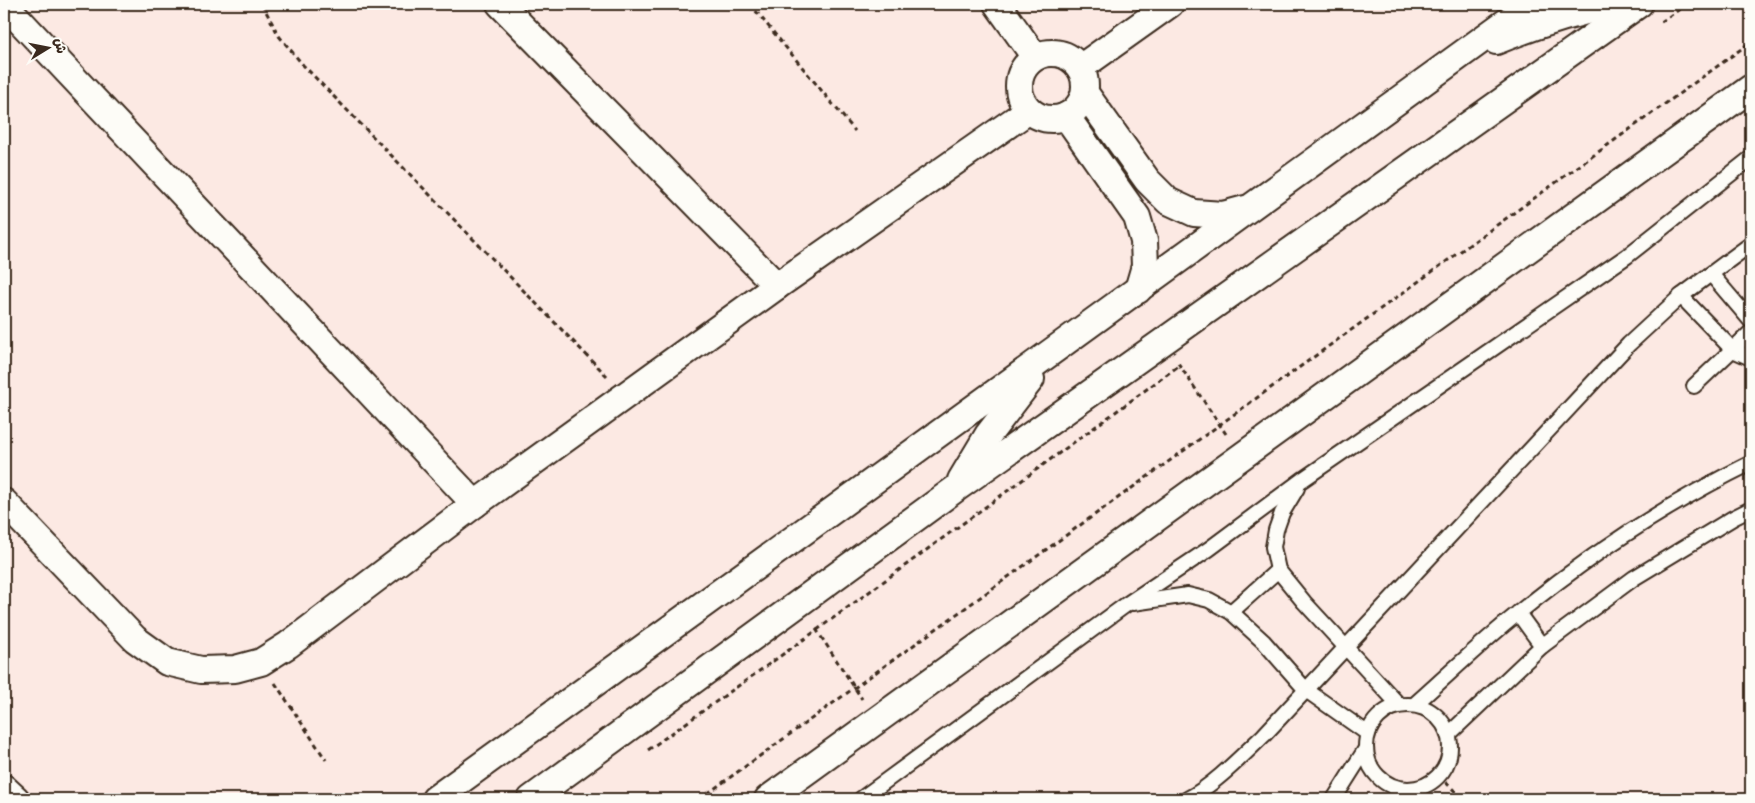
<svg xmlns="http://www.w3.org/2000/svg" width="1755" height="803" viewBox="0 0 1755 803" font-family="Delius,'Playpen Sans Arabic',sans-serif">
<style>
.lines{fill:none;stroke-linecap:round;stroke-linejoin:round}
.service-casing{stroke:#3b2a1e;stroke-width:18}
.minor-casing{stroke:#3b2a1e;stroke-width:30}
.path{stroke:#3b2a1e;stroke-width:3;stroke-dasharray:5 4;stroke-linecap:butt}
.service{stroke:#fdfcf7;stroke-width:14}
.minor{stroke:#fdfcf7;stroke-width:26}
</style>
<rect width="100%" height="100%" fill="#fce9e3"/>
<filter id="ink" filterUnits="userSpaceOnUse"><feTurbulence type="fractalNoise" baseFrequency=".02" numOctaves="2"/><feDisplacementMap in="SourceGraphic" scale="10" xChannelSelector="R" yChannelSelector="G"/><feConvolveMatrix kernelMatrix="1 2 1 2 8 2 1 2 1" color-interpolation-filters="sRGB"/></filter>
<g filter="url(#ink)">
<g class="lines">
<defs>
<g id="service">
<polyline points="1711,274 1751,321"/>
<polyline points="1681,296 1733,350 1751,358"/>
<polyline points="1694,386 1751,332"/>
<polyline points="1297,488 1282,513 1276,530 1273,547 1278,570 1304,602 1399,705"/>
<polyline points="1133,603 1188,595 1209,600 1231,612 1264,642 1306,690 1367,733"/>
<polyline points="1231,612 1278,570"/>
<polyline points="1518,613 1542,646"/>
<circle cx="1408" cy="747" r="42"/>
<path d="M1414,705C1449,674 1482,642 1517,614C1588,556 1669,503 1751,463"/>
<polyline points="1448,735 1542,646 1634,578 1733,518 1751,509"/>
<polyline points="861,799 1127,604 1209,549 1302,480 1627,256 1751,158"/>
<path d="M1187,799C1212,787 1243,755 1264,735L1629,344L1681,296L1751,244"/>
<polyline points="1334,799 1365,750"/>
</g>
<g id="minor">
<polyline points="4,4 475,504"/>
<polyline points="500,4 777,286"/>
<polyline points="997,4 1035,57"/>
<path d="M1496,41C1535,25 1574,13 1615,4"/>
<circle cx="1052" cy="86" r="33"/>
<polyline points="1080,68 1170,4"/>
<polyline points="1085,93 1147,180 1168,201 1194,213 1223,215 1245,209"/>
<polyline points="1066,116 1137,217 1144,241 1145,266 1138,290"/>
<polyline points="961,480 988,435 1031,379"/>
<polyline points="4,502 135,639 167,662 201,670 235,669 261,662 288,645 475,504 777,286 1029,110"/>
<polyline points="4,788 16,799"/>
<polyline points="435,799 1531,4"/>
<polyline points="531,799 958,487 1639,4"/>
<polyline points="768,799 1751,88"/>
</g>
</defs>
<use href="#service" class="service-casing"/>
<use href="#minor" class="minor-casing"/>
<g class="path">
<polyline points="262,4 279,36 303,65 607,376"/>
<polyline points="750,4 855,131"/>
<polyline points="1661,22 1687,4"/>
<polyline points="1178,363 1226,434"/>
<polyline points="816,629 862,699"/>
<polyline points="275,683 326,760"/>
<polyline points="648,750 817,630 1177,367"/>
<polyline points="1439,776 1463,799"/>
<polyline points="700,799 1751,42"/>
</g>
<use href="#service" class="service"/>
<use href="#minor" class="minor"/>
</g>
</g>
<rect width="1755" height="803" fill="none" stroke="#fdfcf7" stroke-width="20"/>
<rect x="10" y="10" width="1735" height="783" fill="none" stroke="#3b2a1e" stroke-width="2" filter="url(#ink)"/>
<g transform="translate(48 48) rotate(80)" stroke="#fdfcf7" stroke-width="4" paint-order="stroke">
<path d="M0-4L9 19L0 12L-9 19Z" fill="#3b2a1e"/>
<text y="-8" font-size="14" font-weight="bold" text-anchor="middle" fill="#3b2a1e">ش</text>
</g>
</svg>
